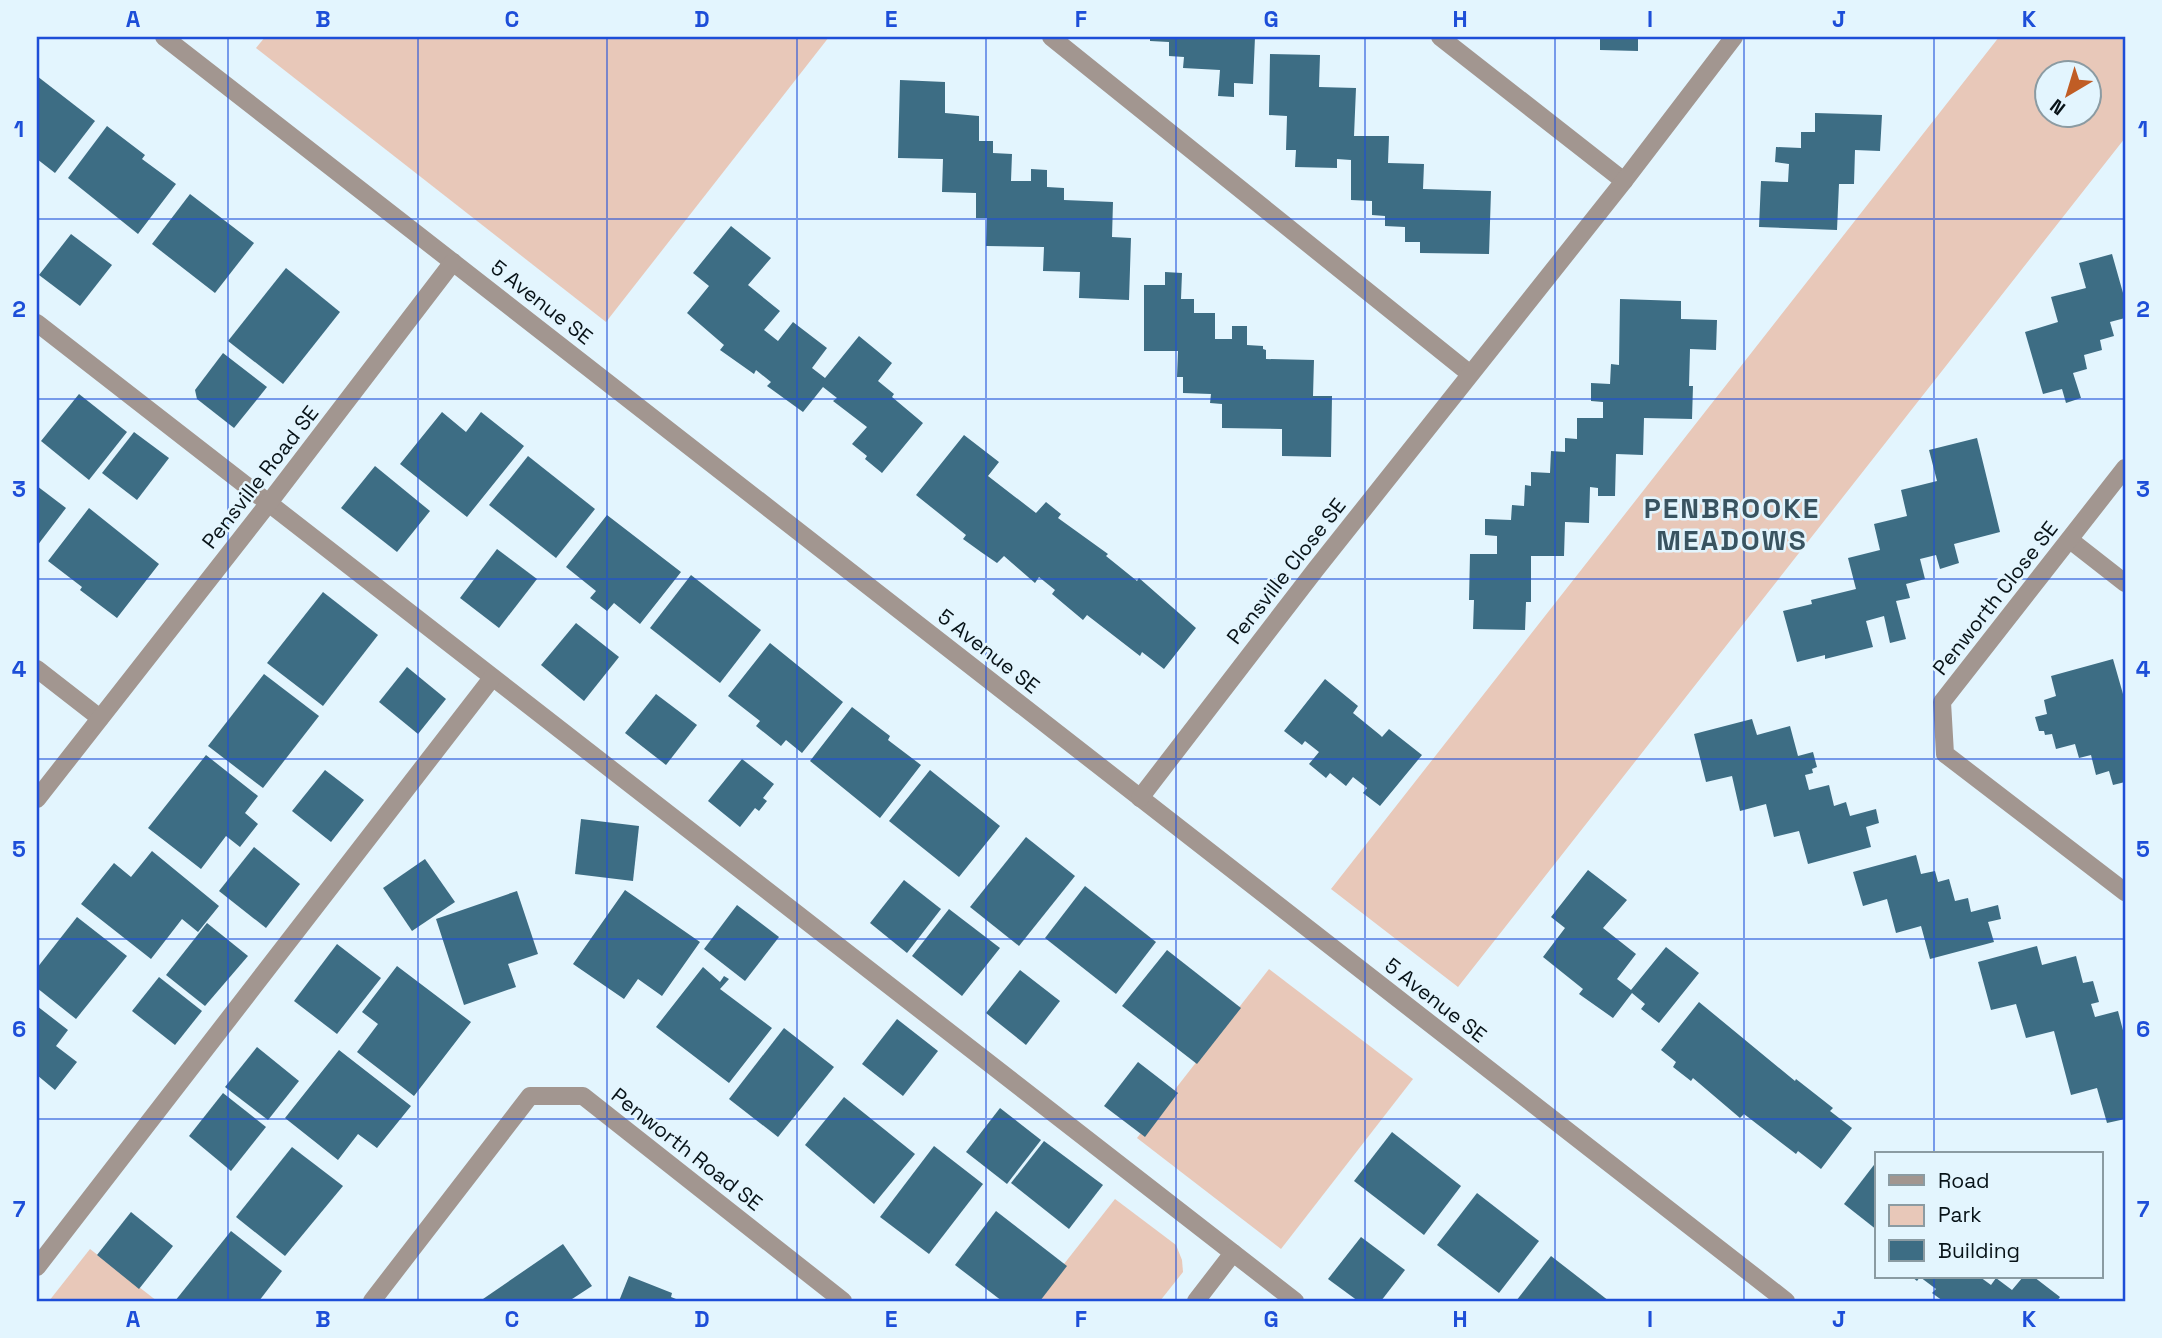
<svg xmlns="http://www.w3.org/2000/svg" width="2162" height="1338" viewBox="0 0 2162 1338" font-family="'Space Grotesk',sans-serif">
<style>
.green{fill:#e8c8b9;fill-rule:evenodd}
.building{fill:#3d6d84}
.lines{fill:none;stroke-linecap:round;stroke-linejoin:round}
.lane{stroke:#a29690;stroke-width:18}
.street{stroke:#a29690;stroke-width:18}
.grid{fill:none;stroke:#1d4ed8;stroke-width:2;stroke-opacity:0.55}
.labels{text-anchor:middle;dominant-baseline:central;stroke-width:5;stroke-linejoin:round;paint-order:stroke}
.street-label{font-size:21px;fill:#081318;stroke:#e3f5fe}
.district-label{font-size:28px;font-weight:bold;letter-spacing:2px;fill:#395360;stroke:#e3f5fe}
.neatline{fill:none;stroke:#1d4ed8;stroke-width:2.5}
.grid-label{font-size:23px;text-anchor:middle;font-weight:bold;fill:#1d4ed8}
</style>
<rect width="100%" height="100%" fill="#e3f5fe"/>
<g class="green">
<polygon points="265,37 829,37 606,322 256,48"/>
<path d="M1999,37H2125V138L1458,987L1331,889ZM2046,74H2088V116H2046Z"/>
<polygon points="1269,969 1413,1079 1281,1249 1137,1138"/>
<polygon points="1115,1199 1176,1245 1182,1260 1183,1272 1160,1301 1035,1301"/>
<polygon points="90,1249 157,1301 49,1301"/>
</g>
<g class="building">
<polygon points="1150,37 1255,37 1253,84 1234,83 1234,97 1218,96 1220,70 1183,68 1184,57 1169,56 1169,42 1150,41"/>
<polygon points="1600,37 1638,37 1638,51 1600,50"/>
<polygon points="1270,54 1320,55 1319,87 1356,88 1354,136 1389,136 1388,163 1424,164 1423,189 1491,191 1489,254 1420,253 1420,242 1405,242 1405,227 1385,226 1385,216 1372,215 1372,201 1351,200 1351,160 1337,159 1337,168 1295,167 1296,150 1286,150 1287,116 1269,115"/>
<polygon points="37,76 95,121 55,173 37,159"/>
<polygon points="900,80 945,82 945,113 979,116 979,141 993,141 993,153 1012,154 1011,181 1031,181 1031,169 1047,170 1047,187 1064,188 1064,200 1113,202 1112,237 1131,238 1129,300 1079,298 1080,272 1043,271 1044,247 986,246 987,218 976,218 976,193 942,192 943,159 898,158"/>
<polygon points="1815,113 1882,115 1880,151 1855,150 1854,184 1839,184 1837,230 1759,227 1761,181 1788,182 1789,164 1775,162 1776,147 1801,148 1801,132 1815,132"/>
<polygon points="107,126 145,155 142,159 176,184 138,234 68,178"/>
<polygon points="190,194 254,243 215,293 152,244"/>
<polygon points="731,226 771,258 748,285 780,311 764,330 778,341 793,322 827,348 812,368 825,378 859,336 892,363 878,381 894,394 892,397 923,423 882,473 865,459 867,456 852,444 867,427 833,401 837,398 823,387 803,412 767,386 771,382 756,370 754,374 720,350 724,345 687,313 709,286 693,273"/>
<polygon points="71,234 112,265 80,306 39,275"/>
<polygon points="2112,254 2125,300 2125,318 2110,322 2114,336 2100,340 2102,350 2084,355 2087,369 2073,373 2081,398 2066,403 2062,389 2043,394 2025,332 2058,322 2051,297 2086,288 2079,263"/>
<polygon points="286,268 340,312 283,384 228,341"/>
<polygon points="1165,272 1182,273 1181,299 1194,299 1194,313 1215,313 1215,339 1232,339 1232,326 1247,326 1247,345 1263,346 1263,349 1266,350 1266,359 1314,360 1313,396 1332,396 1331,457 1282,456 1282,429 1222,428 1222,404 1210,403 1211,394 1183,393 1183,377 1177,377 1178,351 1144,351 1144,285 1165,285"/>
<polygon points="1620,299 1681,301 1681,319 1717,320 1716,350 1690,349 1689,386 1693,386 1692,419 1644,418 1643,455 1616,454 1615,496 1598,496 1598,488 1590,487 1589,523 1565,522 1564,556 1531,556 1531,602 1526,602 1525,630 1473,629 1474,600 1469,600 1470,554 1497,554 1497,536 1485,535 1485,519 1511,520 1512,505 1524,506 1525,485 1531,486 1531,472 1550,473 1551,451 1565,452 1565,438 1577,439 1577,418 1603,418 1603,402 1591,401 1591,383 1610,384 1611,364 1619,365"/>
<polygon points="223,353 267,387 234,428 197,399 195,390"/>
<polygon points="79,394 127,432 89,480 41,441"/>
<polygon points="442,412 466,432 481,412 524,446 467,517 400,464"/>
<polygon points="134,432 169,458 137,500 102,473"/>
<polygon points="964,435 999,462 988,476 1036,513 1046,502 1061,514 1058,518 1108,554 1106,556 1137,581 1139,578 1196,628 1164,669 1142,652 1140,656 1087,615 1083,620 1052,594 1055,590 1039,577 1035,583 1004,556 997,563 981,552 963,539 966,535 916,495"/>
<polygon points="1977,438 2000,532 1954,544 1959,563 1940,569 1936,555 1920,559 1925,579 1906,584 1910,598 1896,601 1906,639 1890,643 1884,616 1866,621 1873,647 1825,659 1825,655 1797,662 1783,611 1812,604 1811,600 1856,589 1848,558 1880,550 1874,524 1907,516 1901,490 1937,481 1929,450"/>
<polygon points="528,456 595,509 556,558 489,505"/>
<polygon points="375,466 430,511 397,552 341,508"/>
<polygon points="37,486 66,508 37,546"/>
<polygon points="89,508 159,564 117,618 80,590 82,587 48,561"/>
<polygon points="607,515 681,572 640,624 614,603 607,611 590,598 596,591 566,567"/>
<polygon points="497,549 537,579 499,628 460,598"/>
<polygon points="691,575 761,630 720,683 650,628"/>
<polygon points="323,592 378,635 323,706 267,663"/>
<polygon points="576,623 619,657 584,701 541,665"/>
<polygon points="770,643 843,702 802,753 786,740 781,746 756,726 760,721 728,696"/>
<polygon points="2113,659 2123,694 2125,693 2125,782 2113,785 2109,771 2096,775 2091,755 2079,758 2075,744 2056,749 2052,734 2045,735 2044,731 2039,731 2035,717 2047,714 2044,700 2056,696 2051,676"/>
<polygon points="407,667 446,699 418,734 379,702"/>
<polygon points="264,674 319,716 263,788 208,746"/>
<polygon points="1325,679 1358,706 1353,713 1380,735 1382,737 1389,729 1422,755 1380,806 1363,793 1367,788 1353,777 1346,786 1330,773 1326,778 1309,764 1319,752 1305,741 1302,745 1284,731"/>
<polygon points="656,694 697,725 666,765 625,733"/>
<polygon points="852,707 890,736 888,740 921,765 880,818 810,761"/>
<polygon points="1752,719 1757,735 1790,726 1798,756 1813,752 1817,767 1812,769 1813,773 1805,775 1809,790 1829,785 1834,806 1846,802 1850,816 1876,809 1879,823 1866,827 1871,847 1808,864 1799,831 1774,837 1766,804 1740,811 1732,776 1706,782 1694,734"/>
<polygon points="206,755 258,796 245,813 258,824 240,847 226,836 201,869 148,828"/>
<polygon points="742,759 774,784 763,798 767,801 759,811 755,808 740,827 708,801"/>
<polygon points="325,770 364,800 331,842 292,811"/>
<polygon points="930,770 1000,826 959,877 889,821"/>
<polygon points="581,819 639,826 633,881 575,874"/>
<polygon points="1026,837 1075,876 1019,946 970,907"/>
<polygon points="254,847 300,884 266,928 219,891"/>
<polygon points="152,851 219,906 198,932 182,919 151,959 81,904 114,863 131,877"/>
<polygon points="1916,855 1921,874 1935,871 1938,882 1949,879 1955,901 1968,898 1971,912 1998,905 2001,919 1988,922 1994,942 1930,959 1921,926 1896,933 1887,899 1863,906 1853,872"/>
<polygon points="425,859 455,902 412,931 383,888"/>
<polygon points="1588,870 1627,900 1603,928 1636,954 1617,979 1631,990 1666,947 1699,973 1659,1023 1641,1009 1645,1004 1632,993 1613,1018 1579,994 1583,989 1543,957 1565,928 1551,917"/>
<polygon points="904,880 941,909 907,953 870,923"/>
<polygon points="1085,886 1156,942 1116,994 1045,938"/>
<polygon points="625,890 700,942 662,996 638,979 624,999 573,964"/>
<polygon points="517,891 538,954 508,964 516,987 464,1005 436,919"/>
<polygon points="737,905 779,937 745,981 704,949"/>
<polygon points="949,909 1000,948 962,996 912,956"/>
<polygon points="77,917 127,956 76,1019 37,988 37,968"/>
<polygon points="207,923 248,956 205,1006 166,975"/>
<polygon points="337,944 381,978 337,1034 294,1001"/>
<polygon points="2037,946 2042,965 2076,956 2083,983 2093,981 2099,1002 2091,1004 2095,1017 2118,1011 2125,1038 2125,1119 2107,1123 2097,1088 2071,1095 2054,1031 2026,1038 2016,1004 1991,1010 1978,962"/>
<polygon points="1167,950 1241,1008 1197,1064 1122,1006"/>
<polygon points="397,966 471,1022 414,1096 357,1052 378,1024 362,1012"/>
<polygon points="703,967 720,982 724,976 729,979 720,989 772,1028 729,1083 656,1027"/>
<polygon points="1020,970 1060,1001 1026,1045 986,1013"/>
<polygon points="159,977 202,1011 175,1045 132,1011"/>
<polygon points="1699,1002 1795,1081 1796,1079 1833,1108 1830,1111 1852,1128 1821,1169 1798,1151 1796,1154 1744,1114 1740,1118 1693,1078 1691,1081 1673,1067 1676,1062 1661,1050"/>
<polygon points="37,1006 68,1030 56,1046 77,1062 55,1090 37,1075"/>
<polygon points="897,1019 938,1051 903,1096 862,1064"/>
<polygon points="784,1028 834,1067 778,1137 729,1099"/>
<polygon points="257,1047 299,1081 268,1120 225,1087"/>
<polygon points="339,1050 411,1106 377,1148 358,1134 338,1160 285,1118"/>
<polygon points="1138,1062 1178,1093 1145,1137 1104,1106"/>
<polygon points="223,1093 266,1127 231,1171 189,1136"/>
<polygon points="844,1097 915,1154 874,1204 805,1145"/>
<polygon points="1000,1108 1041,1140 1007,1184 966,1152"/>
<polygon points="1392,1132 1461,1186 1424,1235 1354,1181"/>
<polygon points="1044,1141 1103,1185 1069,1229 1011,1183"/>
<polygon points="934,1146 983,1184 929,1254 880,1217"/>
<polygon points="292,1147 343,1186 285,1256 236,1217"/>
<polygon points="1877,1161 1877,1230 1844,1204"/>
<polygon points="1477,1193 1539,1241 1499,1293 1437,1245"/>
<polygon points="996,1211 1067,1266 1040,1301 1002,1301 955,1265"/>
<polygon points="131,1212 173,1246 139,1289 97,1255"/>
<polygon points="231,1231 282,1271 259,1301 175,1301"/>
<polygon points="1361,1237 1405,1270 1381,1301 1358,1301 1328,1279"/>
<polygon points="563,1244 592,1286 569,1301 485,1301 483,1299"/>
<polygon points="1551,1256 1609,1301 1516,1301"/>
<polygon points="629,1276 672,1293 671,1297 681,1301 619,1301"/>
<polygon points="1912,1277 1980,1277 1991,1285 1996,1278 2012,1290 2023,1277 2034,1277 2060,1297 2057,1301 1943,1301 1932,1293 1936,1289 1920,1277 1917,1281"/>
</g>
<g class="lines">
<g class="lane">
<polyline points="1440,37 1624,181"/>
<polyline points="37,323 1295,1301"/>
<polyline points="2070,540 2125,583"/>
<polyline points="37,1267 492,678"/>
<polyline points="1196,1301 1233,1253"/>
</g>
<g class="street">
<polyline points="164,37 1786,1301"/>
<polyline points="1051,37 1469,373"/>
<polyline points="2125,468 1942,702 1945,754 2125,892"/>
<polyline points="37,669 100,718"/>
<polyline points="1140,798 1316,569 1624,181 1734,37"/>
<polyline points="37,799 268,504 453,262"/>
<polyline points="372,1301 530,1096 583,1096 843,1301"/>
</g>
</g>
<path class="grid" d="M228,37V1301M418,37V1301M607,37V1301M797,37V1301M986,37V1301M1176,37V1301M1365,37V1301M1555,37V1301M1744,37V1301M1934,37V1154M37,219H2125M37,399H2125M37,579H2125M37,759H2125M37,939H2125M37,1119H2125M1934,1277V1301"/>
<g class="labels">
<g class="street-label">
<text transform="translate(542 302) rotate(38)">5 Avenue SE</text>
<text transform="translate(260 477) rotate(-52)">Pensville Road SE</text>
<text transform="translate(1286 571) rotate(-52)">Pensville Close SE</text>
<text transform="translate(1995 598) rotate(-52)">Penworth Close SE</text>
<text transform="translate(989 651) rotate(38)">5 Avenue SE</text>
<text transform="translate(1436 1000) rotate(38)">5 Avenue SE</text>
<text transform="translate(687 1149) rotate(38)">Penworth Road SE</text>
</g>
<g class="district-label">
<text x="1732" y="508">PENBROOKE<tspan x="1732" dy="32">MEADOWS</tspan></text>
</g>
</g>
<rect width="2162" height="1338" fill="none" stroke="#e3f5fe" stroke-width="77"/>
<rect x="1875" y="1152" width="228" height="126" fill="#e3f5fe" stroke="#8b9ba2" stroke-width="2"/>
<rect x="1889" y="1175" width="35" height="10" fill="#a29690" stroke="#8b9ba2" stroke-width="2"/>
<text x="1938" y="1188" font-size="21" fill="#081318">Road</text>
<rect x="1889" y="1205" width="35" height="21" fill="#e8c8b9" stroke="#8b9ba2" stroke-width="2"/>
<text x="1938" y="1222" font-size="21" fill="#081318">Park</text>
<rect x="1889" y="1240" width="35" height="21" fill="#3d6d84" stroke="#8b9ba2" stroke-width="2"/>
<text x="1938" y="1258" font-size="21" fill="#081318">Building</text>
<g transform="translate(2068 94) rotate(218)"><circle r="33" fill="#e3f5fe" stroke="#8b9ba2" stroke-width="2"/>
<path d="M0-5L12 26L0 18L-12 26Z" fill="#c05d25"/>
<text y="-10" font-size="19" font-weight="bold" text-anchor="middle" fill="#081318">N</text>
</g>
<rect x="38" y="38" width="2086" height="1262" class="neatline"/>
<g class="grid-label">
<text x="133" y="27">A</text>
<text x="323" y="27">B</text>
<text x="512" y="27">C</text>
<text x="702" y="27">D</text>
<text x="891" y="27">E</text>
<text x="1081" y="27">F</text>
<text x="1271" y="27">G</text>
<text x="1460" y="27">H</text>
<text x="1650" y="27">I</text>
<text x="1839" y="27">J</text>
<text x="2029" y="27">K</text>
<text x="19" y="137">1</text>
<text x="2143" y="137">1</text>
<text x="19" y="317">2</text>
<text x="2143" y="317">2</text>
<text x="19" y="497">3</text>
<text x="2143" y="497">3</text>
<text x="19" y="677">4</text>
<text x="2143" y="677">4</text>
<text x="19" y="857">5</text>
<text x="2143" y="857">5</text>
<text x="19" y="1037">6</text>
<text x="2143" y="1037">6</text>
<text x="19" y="1217">7</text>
<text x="2143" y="1217">7</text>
<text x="133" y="1327">A</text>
<text x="323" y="1327">B</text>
<text x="512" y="1327">C</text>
<text x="702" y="1327">D</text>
<text x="891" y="1327">E</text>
<text x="1081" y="1327">F</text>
<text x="1271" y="1327">G</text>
<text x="1460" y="1327">H</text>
<text x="1650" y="1327">I</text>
<text x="1839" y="1327">J</text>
<text x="2029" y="1327">K</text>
</g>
</svg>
